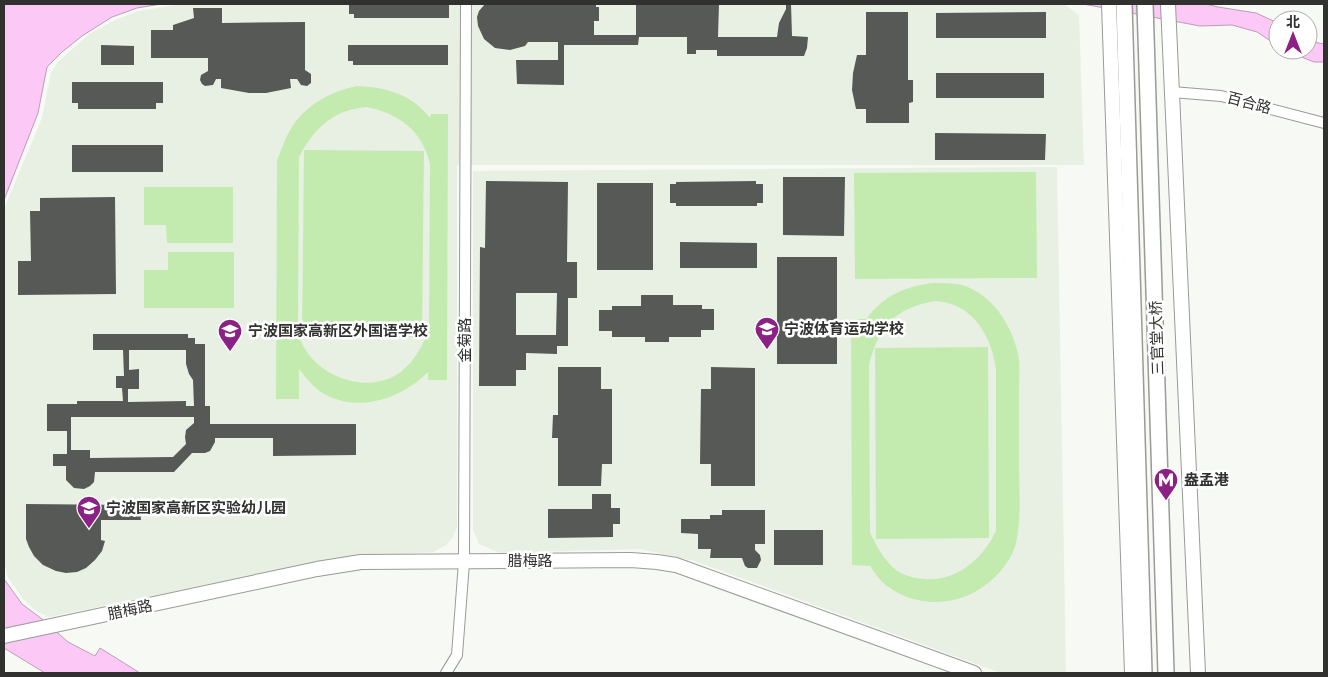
<svg xmlns="http://www.w3.org/2000/svg" width="1328" height="677" viewBox="0 0 1328 677" font-family="Figtree,'Noto Sans SC',sans-serif">
<style>
.built{fill:#e8f0e4}
.green{fill:#c3ebaf;fill-rule:evenodd}
.water{fill:#fcc8f5;stroke:#bf9bba}
.building{fill:#565955;fill-rule:evenodd}
.lines{fill:none;stroke-linecap:round;stroke-linejoin:round}
.street-casing{stroke:#989b96;stroke-width:12}
.secondary-casing{stroke:#989b96;stroke-width:16}
.primary-casing{stroke:#989b96;stroke-width:18}
.street{stroke:#fff;stroke-width:10}
.secondary{stroke:#fff;stroke-width:14}
.primary{stroke:#fff;stroke-width:15}
.primary-bridge-casing{stroke:#989b96;stroke-width:18;stroke-linecap:butt}
.primary-bridge{stroke:#fff;stroke-width:15}
.labels{text-anchor:middle;dominant-baseline:central;stroke-width:5;stroke-linejoin:round;paint-order:stroke}
.street-label{font-size:15px;fill:#313230;stroke:#fff}
.poi-label{font-size:15px;font-weight:bold;fill:#313230;stroke:#fff;text-anchor:start}
</style>
<rect width="100%" height="100%" fill="#f6f9f4"/>
<g class="built">
<polygon points="182,4 1064,4 1079,15 1084,165 457,165 457,528 453,537 446,545 434,552 338,558 49,617 36,611 23,599 8,577 4,562 4,209 42,118 51,73 58,62 89,34 115,20 138,11"/>
<polygon points="1057,167 1066,673 1001,673 694,561 640,549 500,553 479,544 473,529 473,171"/>
</g>
<g class="green">
<path d="M357,86C385,87 412,94 430,118L431,114H448L447,380H428V372C402,398 362,412 328,396C315,390 307,379 299,369V399H276L277,161C280,153 283,144 287,136C300,108 328,92 357,86ZM367,107C399,114 422,130 430,164L429,330C421,350 409,371 388,379C353,392 306,369 298,332L299,157C315,127 333,110 367,107Z"/>
<polygon points="304,150 424,151 422,337 302,336"/>
<polygon points="1036,172 1037,278 855,279 854,173"/>
<polygon points="144,187 233,187 233,243 167,243 166,225 144,225"/>
<polygon points="168,252 234,252 234,308 144,308 144,270 168,270"/>
<path d="M931,283C942,283 952,283 962,285C993,294 1015,329 1019,360C1020,371 1019,383 1019,394C1019,417 1019,440 1019,462C1019,488 1023,535 1011,556C986,601 929,617 887,586C880,581 875,573 870,566L852,565L851,319H866C885,295 902,288 931,283ZM935,301C972,303 991,334 996,369V531C981,562 952,585 917,578C910,577 901,574 896,570C884,560 876,546 870,532L869,365C879,326 895,308 935,301Z"/>
<polygon points="988,347 989,538 876,539 875,348"/>
</g>
<g class="water">
<polygon points="4,4 161,4 137,8 112,17 82,36 62,52 47,67 38,113 4,200"/>
<polygon points="1083,4 1206,4 1218,7 1256,13 1278,23 1278,46 1257,32 1232,25 1200,26"/>
<polygon points="1308,41 1324,44 1324,62 1314,62 1284,50 1308,50"/>
<polygon points="4,579 22,604 42,619 68,642 95,656 100,648 140,673 45,673 4,648"/>
</g>
<g class="building">
<polygon points="349,4 449,4 449,18 354,18 354,14 349,14"/>
<polygon points="485,4 596,4 596,7 599,7 599,21 594,21 594,35 636,35 636,4 719,4 718,37 777,37 779,23 786,9 786,4 791,4 792,36 808,37 807,48 804,56 717,56 717,50 696,50 696,54 687,54 687,37 639,37 638,45 564,45 564,85 517,84 516,60 558,60 558,42 528,42 525,46 510,50 495,48 484,39 478,26 477,17 479,11"/>
<polygon points="193,8 222,8 222,23 305,22 305,70 311,74 311,83 307,86 301,85 297,79 290,79 291,88 266,93 249,93 221,88 221,79 216,79 213,85 205,86 202,84 200,80 201,75 208,71 208,58 151,58 151,30 173,30 173,25 194,18"/>
<polygon points="866,12 908,12 908,80 913,80 913,102 909,103 909,123 866,123 866,109 856,109 852,90 853,73 857,55 866,55"/>
<polygon points="1046,12 1046,38 936,38 936,13"/>
<polygon points="101,45 134,46 134,65 101,65"/>
<polygon points="348,45 448,45 448,65 353,65 353,61 348,61"/>
<rect x="936" y="73" width="108" height="25"/>
<polygon points="72,82 163,82 163,103 156,103 156,109 78,109 78,103 72,103"/>
<polygon points="935,133 1046,134 1045,160 935,160"/>
<rect x="72" y="145" width="91" height="27"/>
<polygon points="783,177 845,177 844,236 783,235"/>
<path d="M486,181L568,182L567,262H577V298H568V346H557V354L526,353V370H516V386H479L480,247L485,248ZM516,293H557L556,335H516Z"/>
<polygon points="756,181 756,184 763,184 763,203 757,203 757,206 676,206 676,203 670,203 670,184 676,184 676,182"/>
<rect x="597" y="183" width="56" height="87"/>
<polygon points="115,197 116,294 18,295 18,261 31,261 30,211 40,211 40,198"/>
<polygon points="680,242 757,243 757,268 680,268"/>
<rect x="777" y="257" width="60" height="107"/>
<polygon points="641,295 673,295 673,305 702,305 702,309 714,309 714,330 701,330 701,337 669,337 669,342 645,342 645,337 612,337 612,331 599,331 599,310 612,310 612,306 641,306"/>
<path d="M93,334H188V338H195V344H205V406H210V424H356V455L273,456V438H215V442L210,451L205,453H192L174,472H95L94,482L90,486L84,489L74,488L66,480V466H53V454H67V431H47V404H77V401H123L122,388H116V376H124L123,350H93ZM129,350H186V364L189,374L193,380L194,406H186V401L128,402V389H139V369L129,370ZM71,417H194V423L186,430L185,437L186,444L173,457L90,458V450H71Z"/>
<polygon points="558,367 601,367 601,389 612,389 612,464 602,464 601,486 558,486 558,438 552,438 553,415 558,415"/>
<polygon points="711,367 755,368 755,486 711,486 711,464 700,464 701,389 711,389"/>
<polygon points="592,494 611,494 611,508 620,508 620,524 613,524 613,537 548,538 548,509 592,509"/>
<polygon points="26,504 130,505 130,511 140,511 141,520 101,520 101,540 105,541 102,551 95,560 86,568 77,572 66,573 56,571 43,565 34,556 29,547 26,539"/>
<polygon points="722,510 765,510 765,544 755,544 755,550 760,555 761,560 757,568 748,568 745,566 742,558 710,558 711,549 698,549 698,534 681,533 681,519 710,519 710,515 722,515"/>
<rect x="774" y="530" width="49" height="35"/>
</g>
<g class="lines">
<defs>
<g id="street">
<polyline points="1172,92 1221,96 1324,123"/>
<polyline points="446,673 457,655 464,562 466,4"/>
</g>
<g id="secondary">
<polyline points="1109,4 1132,673"/>
<polyline points="1168,4 1198,673"/>
<polyline points="4,636 317,569 361,562 631,560 657,562 676,565 974,673"/>
</g>
<polyline id="primary" points="1124,4 1144,673"/>
</defs>
<use href="#street" class="street-casing"/>
<use href="#secondary" class="secondary-casing"/>
<use href="#primary" class="primary-casing"/>
<use href="#street" class="street"/>
<use href="#secondary" class="secondary"/>
<use href="#primary" class="primary"/>
<defs>
<polyline id="primary-bridge" points="1145,4 1166,673"/>
</defs>
<use href="#primary-bridge" class="primary-bridge-casing"/>
<use href="#primary-bridge" class="primary-bridge"/>
</g>
<defs>
<symbol id="school-pin" viewBox="-11 -11 22 30"><path d="M0 17L-7.5 6A9.5 9.5 0 1 1 7.5 6Z" fill="#8c2185" stroke="#fff"/><path d="M0-5L7-2L0 1L-7-2ZM-4 1L0 2.5L4 1V4Q0 6-4 4Z" fill="#fff"/></symbol>
<symbol id="metro-pin" viewBox="-11 -11 22 30"><path d="M0 17L-7.5 6A9.5 9.5 0 1 1 7.5 6Z" fill="#8c2185" stroke="#fff"/><path d="M-5.5 5V-5H-3L0 0L3-5H5.5V5H3V-.5L0 4L-3-.5V5Z" fill="#fff"/></symbol>
</defs>
<g fill-rule="evenodd">
<use href="#school-pin" x="753" y="315" width="28" height="38"/>
<use href="#school-pin" x="216" y="317" width="28" height="38"/>
<use href="#metro-pin" x="1152" y="466" width="28" height="38"/>
<use href="#school-pin" x="75" y="494" width="28" height="38"/>
</g>
<g class="labels">
<g class="street-label">
<text transform="translate(1249 103) rotate(15)">百合路</text>
<text transform="translate(1157 338) rotate(-92)">三官堂大桥</text>
<text transform="translate(465 340) rotate(-90)">金菊路</text>
<text x="530" y="561">腊梅路</text>
<text transform="translate(130 610) rotate(-12)">腊梅路</text>
</g>
<g class="poi-label">
<text x="784" y="329">宁波体育运动学校</text>
<text x="248" y="331">宁波国家高新区外国语学校</text>
<text x="1184" y="480">盎孟港</text>
<text x="106" y="508">宁波国家高新区实验幼儿园</text>
</g>
</g>
<rect width="1328" height="677" fill="none" stroke="#313230" stroke-width="10"/>
<g transform="translate(1293 35)"><circle r="24" fill="#ffffff" stroke="#adadac"/>
<path d="M0-4L9 19L0 12L-9 19Z" fill="#8c2185"/>
<text y="-8" font-size="14" font-weight="bold" text-anchor="middle" fill="#313230">北</text>
</g>
</svg>
